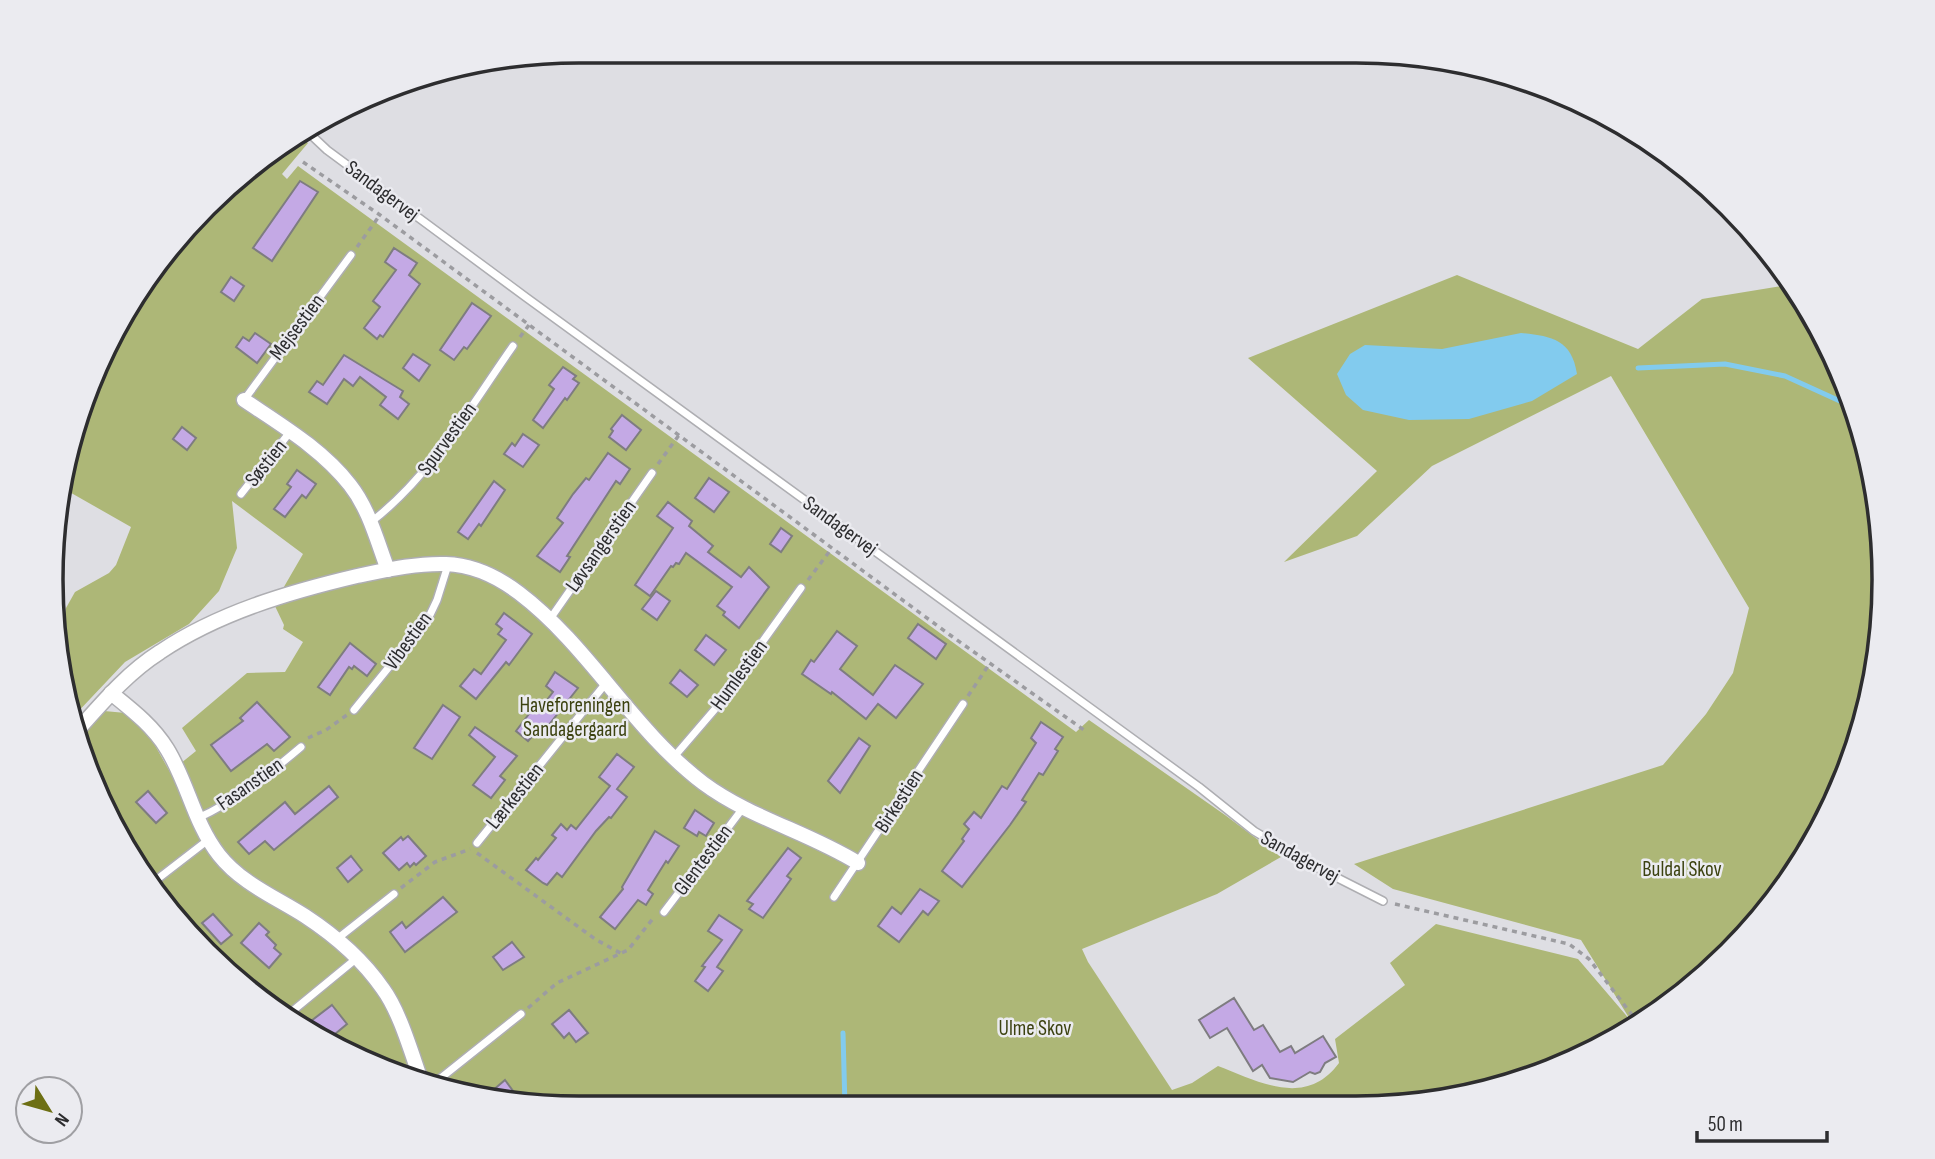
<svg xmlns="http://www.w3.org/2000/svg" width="1935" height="1159" viewBox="0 0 1935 1159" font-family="'Sofia Sans Condensed',sans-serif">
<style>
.green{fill:#adb777}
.water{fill:#82cbee}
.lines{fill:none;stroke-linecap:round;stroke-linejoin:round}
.stream{stroke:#82cbee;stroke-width:5}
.building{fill:#c4a9e5;stroke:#7e7c80;stroke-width:2}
.service-casing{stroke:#aeaeb2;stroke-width:10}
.minor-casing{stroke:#aeaeb2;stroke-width:17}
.path{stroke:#9c9ca0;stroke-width:3.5;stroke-dasharray:5 5;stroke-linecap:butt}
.service{stroke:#fff;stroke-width:7}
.minor{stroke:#fff;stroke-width:14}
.labels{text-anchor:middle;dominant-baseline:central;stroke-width:5;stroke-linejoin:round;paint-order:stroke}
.street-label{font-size:21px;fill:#2d2d2f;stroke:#ebebf0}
.park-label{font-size:21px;fill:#3c4210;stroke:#ebebf0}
.rim{fill:none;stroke:#2d2d2f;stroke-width:3.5}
</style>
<rect width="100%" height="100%" fill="#dedee3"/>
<path class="green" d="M301,137L308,143L282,174L287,179L298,166L1076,732L1089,720L1225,815L1281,857L1217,894L1082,949L1088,962L1172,1090L1192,1083L1218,1066C1259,1082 1306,1108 1339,1063L1335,1039L1405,985L1390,963L1436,924L1578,959L1631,1021L1581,940L1393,889L1354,864L1663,765L1706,714L1733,673L1749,608L1611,376L1432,466L1357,536L1284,562L1377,471L1248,358L1457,275L1638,349L1702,299L1794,284L1844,378L1874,477L1884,580L1874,683L1844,782L1795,874L1704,977L1620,1038L1525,1080L1390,1107H545L409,1080L285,1019L160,901L79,750L77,740L104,711L126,713L152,740L170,772L196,751L182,728L247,673L285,672L303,642L283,629L284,625L274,604L303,554L232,501L237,548L219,591L189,624L125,662L73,717L60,633L63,631L66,608L75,592L109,573L116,565L131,527L66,490L79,410L140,285L258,160Z"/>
<path class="water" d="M1521,333C1550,336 1572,339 1577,374L1532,401L1469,419L1409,420L1363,410L1346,395L1337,374L1350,354L1365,345L1442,349Z"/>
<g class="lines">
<g class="stream">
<polyline points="1638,368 1725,364 1785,376 1853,407"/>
<polyline points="843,1033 845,1107"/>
</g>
</g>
<g class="building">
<polygon points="300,181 318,192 272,261 253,248"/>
<polygon points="394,248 417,263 409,275 420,284 383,337 380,335 377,339 364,328 380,307 373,301 396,270 385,262"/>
<polygon points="231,277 244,286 234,301 221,292"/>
<polygon points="472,303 491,316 467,349 464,347 454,360 440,350"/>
<polygon points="255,333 271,344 257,363 236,347 243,337 249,341"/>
<polygon points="413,354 430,365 419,381 403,368"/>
<polygon points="344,355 403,391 400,397 409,404 398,419 380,405 386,397 360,377 353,386 344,379 327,404 309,392 317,381 323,385"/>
<polygon points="563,367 576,376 573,379 579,383 567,400 565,398 543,428 533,420 554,389 549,385"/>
<polygon points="622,415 641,430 626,450 609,437 613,431 611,429"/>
<polygon points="182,427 196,438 187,450 173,439"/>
<polygon points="523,434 539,445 523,467 504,454 512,443 515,446"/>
<polygon points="608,453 630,469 620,484 616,481 567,556 570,557 560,572 537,556 563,523 557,518 573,494 586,478 589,480"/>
<polygon points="297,470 316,484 306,498 302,495 285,517 274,509 291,487 287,484"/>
<polygon points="709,478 729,492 714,512 695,498"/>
<polygon points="494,481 505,490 481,526 479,524 468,539 458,532"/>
<polygon points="668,502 692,521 689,526 713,546 708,552 741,577 749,567 769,587 739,628 723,615 725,612 717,606 732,587 686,553 679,564 676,563 673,567 671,566 650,596 635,585 673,528 657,516"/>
<polygon points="781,528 792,536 781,552 770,544"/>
<polygon points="656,591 670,601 657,620 642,609"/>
<polygon points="504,613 532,634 509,665 506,662 476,699 460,686 474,669 481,674 506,640 498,634 502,629 496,624"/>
<polygon points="918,624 946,644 936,659 908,638"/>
<polygon points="837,631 857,646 840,669 873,695 895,665 923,684 896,718 878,704 866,719 832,692 831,694 802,674 811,660 814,662"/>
<polygon points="706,635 726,650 714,665 695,650"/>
<polygon points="350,643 376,664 367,676 354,666 352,669 349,667 330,695 318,687"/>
<polygon points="680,670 698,685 687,697 670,683"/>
<polygon points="555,672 578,688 540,736 536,732 528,741 516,731 532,710 537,713 553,692 546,686"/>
<polygon points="257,702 290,737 274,751 267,744 231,771 211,745 243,721 240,718"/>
<polygon points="443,705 460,717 432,759 414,748"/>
<polygon points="1041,722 1063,737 1055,749 1058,751 1043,775 1039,773 1022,800 1026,802 1010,825 962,887 942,871 964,841 962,839 969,829 964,824 974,812 981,818 1002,786 1007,789 1036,743 1031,738"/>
<polygon points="475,727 517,756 500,776 505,780 491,798 473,785 495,757 469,735"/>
<polygon points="859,738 870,746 840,793 828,781"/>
<polygon points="617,754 634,767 617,789 627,797 611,818 609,817 596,831 562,877 557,873 547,885 543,883 526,870 536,858 538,860 556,838 552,835 561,824 567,830 571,825 576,829 610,786 599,777"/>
<polygon points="329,786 338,797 274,850 265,841 249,854 238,842 285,802 295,814"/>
<polygon points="148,791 167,813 156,823 136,802"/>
<polygon points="695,810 714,823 706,836 699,832 697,836 684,828"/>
<polygon points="655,831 679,846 668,863 666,861 648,890 653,894 646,905 638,900 615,929 600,917 623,889 622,887"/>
<polygon points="408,836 426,856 416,865 414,863 410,867 407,863 399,870 383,853 401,837 403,840"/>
<polygon points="788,848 801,858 787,876 791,879 763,918 749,909 753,904 747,901"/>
<polygon points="351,856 362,870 348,882 337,868"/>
<polygon points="920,889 939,901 928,915 923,911 899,942 878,926 892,907 901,914"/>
<polygon points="443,897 457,912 405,952 390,932 402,922 406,928"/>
<polygon points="213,914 232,935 221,944 202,923"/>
<polygon points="719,915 742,930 717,967 723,971 708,991 695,981 705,967 702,966 722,940 708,931"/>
<polygon points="259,923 269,932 266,935 276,945 274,948 281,954 269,968 241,943"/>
<polygon points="512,942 524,957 503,970 493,957"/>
<polygon points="1234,998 1254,1030 1263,1025 1280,1052 1291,1046 1295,1053 1323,1036 1336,1057 1325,1063 1320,1072 1315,1074 1310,1072 1293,1082 1270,1078 1262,1065 1253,1071 1227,1028 1210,1038 1199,1020"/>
<polygon points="332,1005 347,1024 329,1039 311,1021"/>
<polygon points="569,1010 588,1033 576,1042 569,1033 564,1038 552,1024"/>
<polygon points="505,1080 522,1103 498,1098 492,1091"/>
</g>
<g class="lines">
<defs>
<g id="service">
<polyline points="309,133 327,150 527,298 1199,787 1254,831 1310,864 1383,901"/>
<polyline points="244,400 351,255"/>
<polyline points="241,494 290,432"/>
<path d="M371,522C431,476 470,407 513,346"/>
<polyline points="550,619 652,473"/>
<polyline points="354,710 428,619 437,600 448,565"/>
<polyline points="673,758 728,694 730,687 801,588"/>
<path d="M198,818C236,801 269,774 301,747"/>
<polyline points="477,843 606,683"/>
<polyline points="151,884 208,840"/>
<polyline points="834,897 963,704"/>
<polyline points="664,912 743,808"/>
<polyline points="337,939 394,894"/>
<polyline points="284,1018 357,958"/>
<polyline points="432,1085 521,1014"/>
</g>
<g id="minor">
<path d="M244,400C281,425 322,449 350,485C369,509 377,541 388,570"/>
<path d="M111,693C132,710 153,726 167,749C188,783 194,823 219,855C241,883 275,897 305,916C334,935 363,960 383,989C400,1012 412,1055 422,1083"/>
<path d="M76,732C102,703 127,673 160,652C218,613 289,592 357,576C386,570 416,563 446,564C473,565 498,577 519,593C589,646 632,729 703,783C750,818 808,832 858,863"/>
</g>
</defs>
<use href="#service" class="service-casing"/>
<use href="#minor" class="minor-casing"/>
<g class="path">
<polyline points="303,162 380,215 950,635 1084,730"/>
<polyline points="357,247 380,215"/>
<polyline points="520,337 529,325"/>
<polyline points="658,464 679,435"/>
<polyline points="808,580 832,548"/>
<polyline points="968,696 990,663"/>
<polyline points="308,738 326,730 347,715"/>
<polyline points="477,853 595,939 622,954"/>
<polyline points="401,888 435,862 470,849"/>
<polyline points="1395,904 1569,944 1589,959 1639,1024"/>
<polyline points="528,1008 557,983 628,950 655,916"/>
</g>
<use href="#service" class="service"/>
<use href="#minor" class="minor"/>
</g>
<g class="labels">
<g class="street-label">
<text transform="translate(382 191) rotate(37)">Sandagervej</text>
<text transform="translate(297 327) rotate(-53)">Mejsestien</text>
<text transform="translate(447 439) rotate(-54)">Spurvestien</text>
<text transform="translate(266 463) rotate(-51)">Søstien</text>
<text transform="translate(840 526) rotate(36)">Sandagervej</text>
<text transform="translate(601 546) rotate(-55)">Løvsangerstien</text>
<text transform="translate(408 641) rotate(-54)">Vibestien</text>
<text transform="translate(739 675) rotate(-54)">Humlestien</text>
<text transform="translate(250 784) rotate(-35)">Fasanstien</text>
<text transform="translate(515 796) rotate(-51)">Lærkestien</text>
<text transform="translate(899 801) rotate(-57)">Birkestien</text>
<text transform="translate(1300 857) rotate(29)">Sandagervej</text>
<text transform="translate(703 860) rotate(-53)">Glentestien</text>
</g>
<g class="park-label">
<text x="575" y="705">Haveforeningen<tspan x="575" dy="24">Sandagergaard</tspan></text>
<text x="1682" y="869">Buldal Skov</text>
<text x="1035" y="1028">Ulme Skov</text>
</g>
</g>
<path d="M0 0H1935V1159H0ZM579 63H1356A516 516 0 0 1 1872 579V580A516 516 0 0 1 1356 1096H579A516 516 0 0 1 63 580V579A516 516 0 0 1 579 63Z" fill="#ebebf0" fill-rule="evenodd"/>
<path class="rim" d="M579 63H1356A516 516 0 0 1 1872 579V580A516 516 0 0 1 1356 1096H579A516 516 0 0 1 63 580V579A516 516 0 0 1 579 63Z"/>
<g transform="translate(49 1110) rotate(127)"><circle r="33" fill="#ebebf0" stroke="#9f9fa3" stroke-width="2"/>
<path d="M0-5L12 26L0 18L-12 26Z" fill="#6d6f14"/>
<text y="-10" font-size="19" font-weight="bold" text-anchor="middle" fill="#2d2d2f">N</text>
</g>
<path d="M1697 1131v10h130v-10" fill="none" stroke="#2d2d2f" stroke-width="3.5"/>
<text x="1708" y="1131" font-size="21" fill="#2d2d2f" stroke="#ebebf0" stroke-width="5" paint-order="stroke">50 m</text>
</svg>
